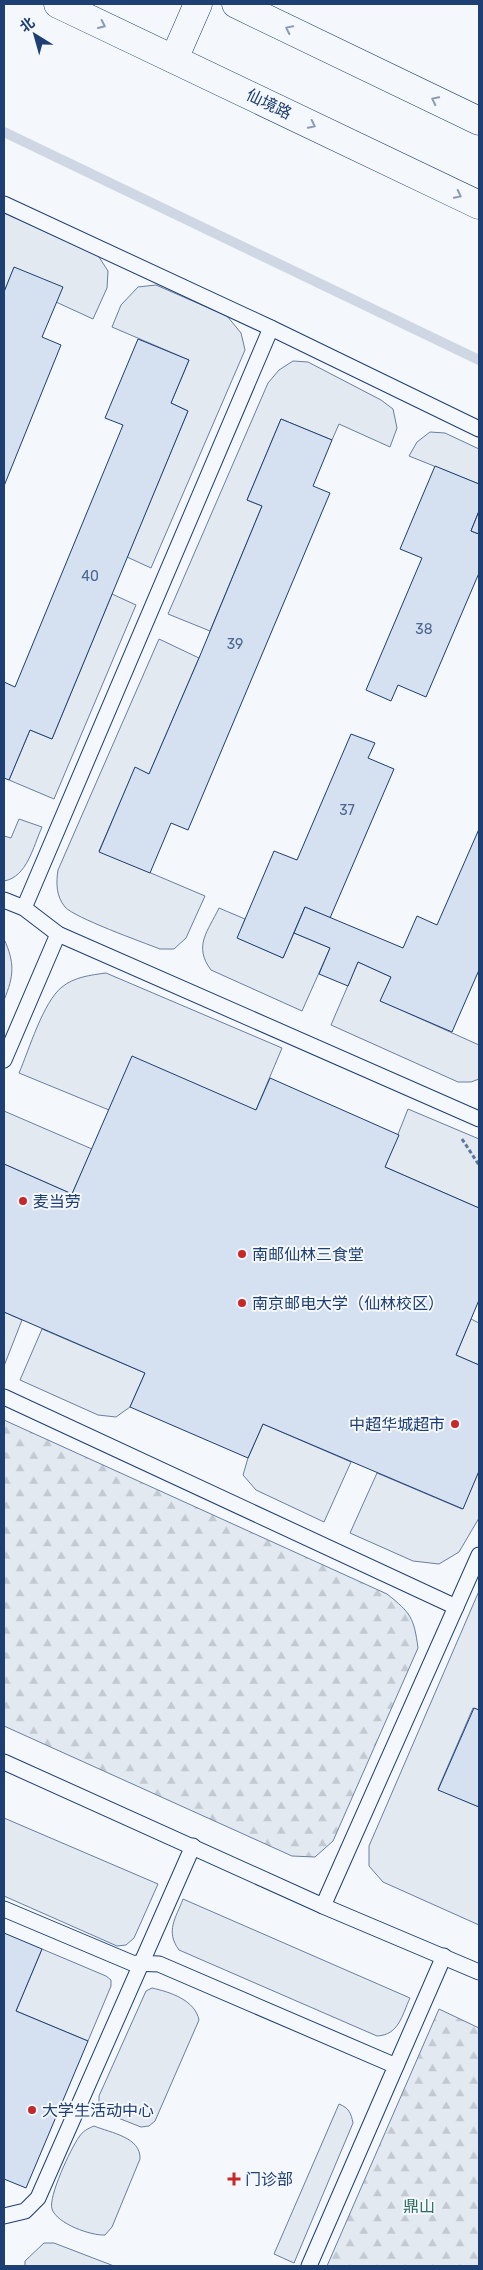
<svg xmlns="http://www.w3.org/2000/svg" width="483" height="2270" viewBox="0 0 483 2270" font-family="Rubik,'Noto Sans SC',sans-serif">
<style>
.green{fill:#e3e9f0;stroke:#687fa3}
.forest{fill:url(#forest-firs);stroke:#687fa3}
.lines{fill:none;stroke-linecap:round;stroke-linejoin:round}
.stream{stroke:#cfd7e4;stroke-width:10}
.building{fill:#d5e0f0;stroke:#1d3f73}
.service-casing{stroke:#1d3f73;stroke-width:17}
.secondary-casing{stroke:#1d3f73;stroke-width:29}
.path{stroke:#5e769c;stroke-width:3;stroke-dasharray:4 2.5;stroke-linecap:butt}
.service{stroke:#f4f7fb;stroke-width:15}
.secondary{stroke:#f4f7fb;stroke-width:28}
.oneway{stroke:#889bb7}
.poi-dot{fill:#c62828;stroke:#f4f7fb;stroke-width:2}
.labels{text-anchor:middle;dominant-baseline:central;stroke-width:4;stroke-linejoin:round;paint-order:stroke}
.number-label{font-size:14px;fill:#4b6792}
.street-label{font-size:16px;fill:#1d3f73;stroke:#f4f7fb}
.poi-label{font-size:16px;fill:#1d3f73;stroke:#f4f7fb;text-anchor:start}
.park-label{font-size:16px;fill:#2c6c60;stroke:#f4f7fb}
</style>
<defs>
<pattern id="forest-firs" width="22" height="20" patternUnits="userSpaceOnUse" patternTransform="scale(1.25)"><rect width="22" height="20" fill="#e3e9f0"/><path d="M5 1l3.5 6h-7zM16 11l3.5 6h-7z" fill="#c2c9d1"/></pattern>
</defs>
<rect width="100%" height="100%" fill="#f4f7fb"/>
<g class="green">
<polygon points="4,213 97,254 108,271 107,288 93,319 56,302 14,268 4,292"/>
<polygon points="156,285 227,316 241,333 245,350 151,568 127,557 188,411 171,403 189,360 112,327 121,305 138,287"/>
<polygon points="293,361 308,362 381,400 393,409 397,428 390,447 339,424 332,440 281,419 247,500 262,506 210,631 168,614 268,383 279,370"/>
<polygon points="430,432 445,433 479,449 479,484 409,456 417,442"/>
<polygon points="112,594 136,605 54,799 9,780 30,730 52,739"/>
<path d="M159,639L199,658L149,774L135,768L99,851L205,896L186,938L174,949H160C142,942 75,918 65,907C56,896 56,883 58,870Z"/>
<path d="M19,819L42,827C33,847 27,877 4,881V836L11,838Z"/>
<path d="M219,908L245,919L238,938L283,958L294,933L330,948L302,1011L211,970C193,946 208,931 219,908Z"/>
<path d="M4,939C15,963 14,976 4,1000Z"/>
<polygon points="358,962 391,977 381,1001 479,1045 479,1079 471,1082 458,1082 331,1025"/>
<path d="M106,973L282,1048L256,1110H109L19,1073C29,1050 43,1002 62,987C74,977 91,975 106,973Z"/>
<polygon points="408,1109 479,1139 479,1208 385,1167"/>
<polygon points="4,1111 92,1149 72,1194 4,1164"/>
<polygon points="4,1312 22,1320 4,1366"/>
<polygon points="471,1319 479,1323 479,1365 456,1355"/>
<polygon points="42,1329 145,1373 130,1407 116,1417 98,1415 20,1380"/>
<polygon points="263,1424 351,1462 324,1522 256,1490 243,1475 248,1458"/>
<polygon points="479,1471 479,1518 459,1552 439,1564 413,1561 350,1533 377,1473 462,1509"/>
<polygon points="479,1591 479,1710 473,1708 438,1789 479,1807 479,1925 383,1882 369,1866 369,1846"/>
<polygon points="4,1818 158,1884 134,1938 126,1945 117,1946 4,1896"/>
<path d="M183,1899L410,1998C402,2015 399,2035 377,2036L179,1950C165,1931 176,1918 183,1899Z"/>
<polygon points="42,1949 106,1976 111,1980 111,1986 88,2041 16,2011"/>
<path d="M152,1988C170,1992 195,2000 199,2020L155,2121L149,2126L141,2127L103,2112L99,2105V2096L146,1991Z"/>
<path d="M339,2104C349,2108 351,2113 353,2123L294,2263L274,2254Z"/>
<path d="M94,2126C111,2133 141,2137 140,2159L112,2227L105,2235C92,2236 57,2224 52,2209C48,2197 71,2148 79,2137C83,2131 87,2129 94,2126Z"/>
<polygon points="44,2243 54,2243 114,2266 25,2266 25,2261"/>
</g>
<g class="forest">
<path d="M4,1420L387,1594C411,1613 414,1618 418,1648L333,1841L315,1857L292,1856L4,1726Z"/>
<polygon points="439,2009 479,2028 479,2266 327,2266"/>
</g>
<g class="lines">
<polyline class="stream" points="4,132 479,360"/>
</g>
<g class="building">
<polygon points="14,267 63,287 42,337 61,345 4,486 4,292"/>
<polygon points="138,339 189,360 171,403 188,411 52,739 30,730 9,780 4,778 4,682 15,687 123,425 105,418"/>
<polygon points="281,419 332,440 313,486 330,493 188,830 171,823 150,873 99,852 135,767 149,774 199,658 262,506 247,500"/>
<polygon points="435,466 479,484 479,511 471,531 479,534 479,573 426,697 398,685 391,701 366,690 422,558 400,549"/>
<polygon points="479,511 479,534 471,531"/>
<polygon points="351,734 375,743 368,758 394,769 330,918 305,907 283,958 237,938 274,851 297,860"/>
<polygon points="479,829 479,970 452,1032 380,1001 391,977 358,962 348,986 319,974 330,948 294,933 305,907 403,948 417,916 437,925"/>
<polygon points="132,1056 256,1110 270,1078 399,1135 385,1167 479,1208 479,1300 456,1355 479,1365 479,1471 463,1509 263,1424 248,1458 130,1407 145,1373 4,1312 4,1164 72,1194"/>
<polygon points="474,1708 479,1710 479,1807 438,1790"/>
<polygon points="4,1933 42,1949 16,2011 88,2041 26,2188 4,2179"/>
</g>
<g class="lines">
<defs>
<g id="service">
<polyline points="4,204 271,328 479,429"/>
<polyline points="4,900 24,908 58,934 479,1119"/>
<polyline points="24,908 271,328"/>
<polyline points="4,1060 58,934"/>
<polyline points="4,1397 456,1607"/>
<polyline points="4,1762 323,1906 479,1972"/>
<polyline points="323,1906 479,1555"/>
<polyline points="4,1909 132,1963 159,1964 396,2066 309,2266"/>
<polyline points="396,2066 444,1956"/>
<polyline points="4,2216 25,2211 38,2198 193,1846"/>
</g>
<g id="secondary">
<polyline points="58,4 479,205"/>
<polyline points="236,4 479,121"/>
<polyline points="174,59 198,4"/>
</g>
</defs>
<use href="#service" class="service-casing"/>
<use href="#secondary" class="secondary-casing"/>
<polyline class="path" points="462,1139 479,1165"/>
<use href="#service" class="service"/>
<use href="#secondary" class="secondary"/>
</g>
<defs><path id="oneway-chevron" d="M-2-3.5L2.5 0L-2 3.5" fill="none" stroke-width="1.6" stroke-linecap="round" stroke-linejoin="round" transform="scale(1.25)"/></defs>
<g class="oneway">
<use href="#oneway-chevron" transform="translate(102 25) rotate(25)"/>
<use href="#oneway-chevron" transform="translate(289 29) rotate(-154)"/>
<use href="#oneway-chevron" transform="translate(435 100) rotate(-154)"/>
<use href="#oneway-chevron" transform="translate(312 125) rotate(26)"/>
<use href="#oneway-chevron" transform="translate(458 195) rotate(26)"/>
</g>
<g class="poi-dot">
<circle cx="23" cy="1201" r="5"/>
<circle cx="242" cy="1254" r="5"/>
<circle cx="242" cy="1303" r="5"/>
<circle cx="455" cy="1424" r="5"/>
<circle cx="32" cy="2110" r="5"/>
<path d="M231.5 2171.5h5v5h5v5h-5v5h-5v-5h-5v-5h5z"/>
</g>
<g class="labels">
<g class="number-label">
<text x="90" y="576">40</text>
<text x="424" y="629">38</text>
<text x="235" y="644">39</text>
<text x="347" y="810">37</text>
</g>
<g class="street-label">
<text transform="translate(269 104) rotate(26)">仙境路</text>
</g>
<g class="poi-label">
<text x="33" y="1201">麦当劳</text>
<text x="252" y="1254">南邮仙林三食堂</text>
<text x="252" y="1303">南京邮电大学（仙林校区）</text>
<text x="445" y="1424" text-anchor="end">中超华城超市</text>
<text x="42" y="2110">大学生活动中心</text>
<text x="245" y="2179">门诊部</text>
</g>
<g class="park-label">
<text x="419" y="2206">鼎山</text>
</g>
</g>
<rect width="483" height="2270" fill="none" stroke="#1d3f73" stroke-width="10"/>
<g transform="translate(35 35) rotate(323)" stroke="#f4f7fb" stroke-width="4" paint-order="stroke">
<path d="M0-4L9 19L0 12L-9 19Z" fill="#1d3f73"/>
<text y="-8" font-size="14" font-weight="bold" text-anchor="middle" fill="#1d3f73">北</text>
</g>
</svg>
